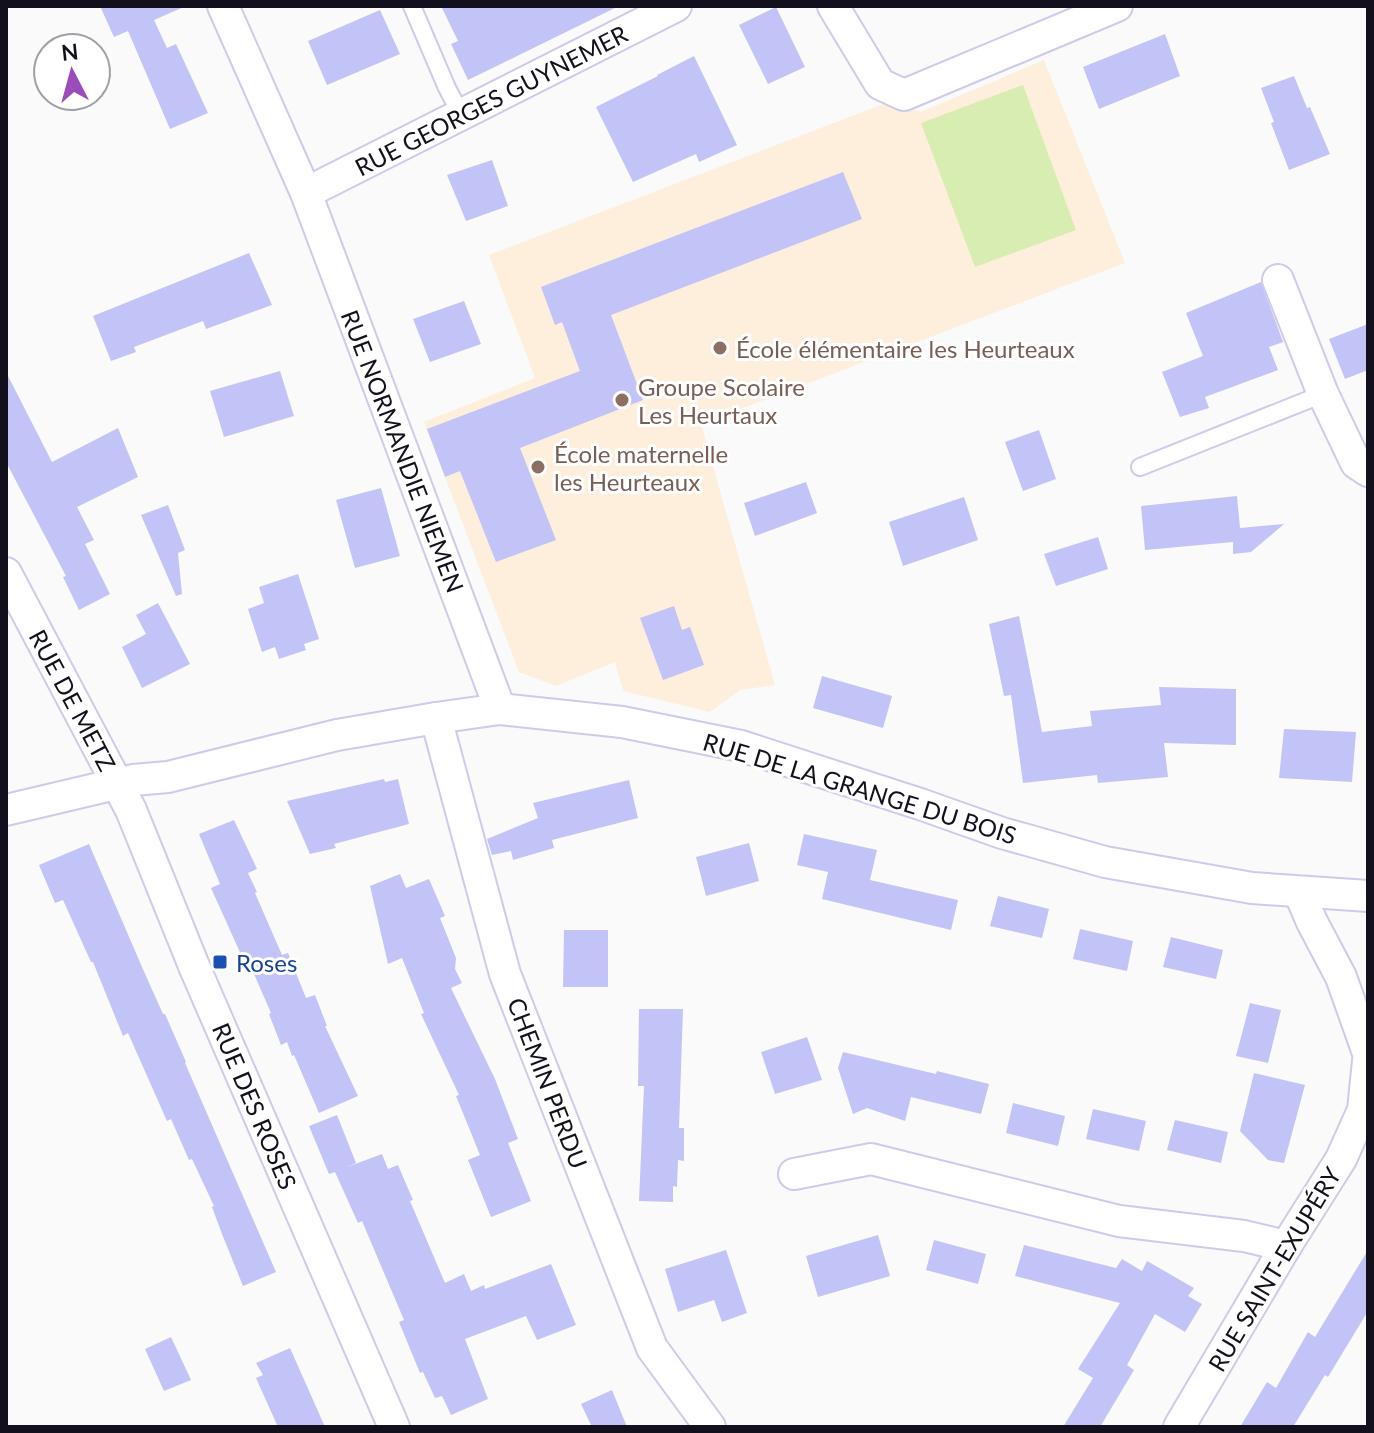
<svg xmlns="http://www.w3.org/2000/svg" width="1374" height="1433" viewBox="0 0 1374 1433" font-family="Lato,sans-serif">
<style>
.education{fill:#feeedc}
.pitch{fill:#d7edb1}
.building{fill:#c2c3f6}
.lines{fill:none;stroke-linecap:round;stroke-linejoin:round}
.lane-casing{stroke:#cfc9ec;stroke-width:20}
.street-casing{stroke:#cfc9ec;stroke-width:34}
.lane{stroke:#fff;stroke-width:16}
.street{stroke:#fff;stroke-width:30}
.education-dot{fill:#8d6e63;stroke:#fff;stroke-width:3}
.transit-dot{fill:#1a4fb4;stroke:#fff;stroke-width:3}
.labels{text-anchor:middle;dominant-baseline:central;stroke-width:6;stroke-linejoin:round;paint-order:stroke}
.street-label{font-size:24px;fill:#12101c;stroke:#fff}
.education-label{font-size:24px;fill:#785e54;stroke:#fff;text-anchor:start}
.transit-label{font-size:24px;fill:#164399;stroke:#fff;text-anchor:start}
</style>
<rect width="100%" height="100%" fill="#fafafa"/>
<polygon class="education" points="1044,60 1125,263 701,424 775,685 740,690 710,712 623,691 615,662 556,686 519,672 424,422 535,378 489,255 891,101 921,112"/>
<polygon class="pitch" points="1023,85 1076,230 975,267 921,123"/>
<g class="building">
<polygon points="100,6 186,6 154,20 167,48 176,44 208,113 170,129 128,31 114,37"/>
<polygon points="441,6 619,6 468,80 451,44 458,41"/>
<polygon points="776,7 805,67 768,84 739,25"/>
<polygon points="380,10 400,54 327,85 308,41"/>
<polygon points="1165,34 1180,76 1099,109 1083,67"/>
<polygon points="694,56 737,145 699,162 696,154 633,182 596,107 658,76 657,75"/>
<polygon points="1294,76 1307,108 1310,107 1330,154 1289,170 1271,123 1274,122 1261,88"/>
<polygon points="492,160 508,206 466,221 447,175"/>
<polygon points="843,172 862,219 611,315 643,400 520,448 556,540 496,562 460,471 445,477 427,429 580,371 562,322 555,325 541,287"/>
<polygon points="249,253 272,305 206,329 203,321 134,347 136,352 111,361 93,316"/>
<polygon points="1261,282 1283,342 1269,347 1278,370 1205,397 1209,408 1180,417 1162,372 1203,356 1186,313"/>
<polygon points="464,301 481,344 430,362 413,319"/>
<polygon points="1368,324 1368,370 1345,379 1329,339"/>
<polygon points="280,371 294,416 224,437 210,391"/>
<polygon points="6,372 52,462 118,428 138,477 77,507 94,540 85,544 110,594 79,610 63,577 66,576 6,462"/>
<polygon points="1039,430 1056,479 1023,491 1005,442"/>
<polygon points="806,482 817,513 755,536 744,503"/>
<polygon points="381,488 400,556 355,568 336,500"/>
<polygon points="1237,496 1240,528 1284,524 1251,552 1233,554 1233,542 1145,550 1141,506"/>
<polygon points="964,497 978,540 903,566 889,522"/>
<polygon points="168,505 185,550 178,553 182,594 176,596 141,515"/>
<polygon points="1098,537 1108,569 1056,586 1044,554"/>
<polygon points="298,574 319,639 304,644 306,650 279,659 275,647 262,652 248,609 264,603 259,587"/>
<polygon points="158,603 190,664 142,688 122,647 146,634 136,615"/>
<polygon points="674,606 682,630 690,627 704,665 663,680 640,618"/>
<polygon points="1019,616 1042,732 1092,726 1090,711 1161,705 1159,687 1236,689 1236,745 1164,743 1168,777 1098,783 1097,775 1023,783 1011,695 1004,696 989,624"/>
<polygon points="822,676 892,696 883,728 813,708"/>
<polygon points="1284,729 1356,732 1352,782 1279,778"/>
<polygon points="384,779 385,782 398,779 409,824 334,844 336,848 310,854 287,801"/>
<polygon points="629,780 638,818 552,840 554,848 513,860 511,851 492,855 487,839 538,818 533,803"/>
<polygon points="234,820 257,869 248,873 257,892 255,893 282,955 288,953 306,998 315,995 327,1026 325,1026 358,1096 319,1113 294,1055 292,1056 287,1042 281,1045 269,1014 271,1013 247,958 243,959 211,888 220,884 199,834"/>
<polygon points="804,834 877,850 870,880 958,900 951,930 822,899 828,872 797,865"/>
<polygon points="749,843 759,881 706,896 696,857"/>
<polygon points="89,844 142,967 163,1014 165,1014 186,1062 185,1063 276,1272 243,1286 222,1234 212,1207 214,1206 192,1159 189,1160 171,1119 167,1121 128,1033 123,1036 93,962 91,962 63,900 55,903 39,865"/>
<polygon points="400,874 406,888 429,879 445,916 440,918 456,958 455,969 462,983 451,988 495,1079 518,1139 508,1143 531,1201 491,1217 468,1160 480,1155 456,1096 459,1095 421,1014 424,1013 402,958 388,964 370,886"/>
<polygon points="998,896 1049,909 1042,938 990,926"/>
<polygon points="1080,929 1133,941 1127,971 1073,959"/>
<polygon points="564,930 608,930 608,987 563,987"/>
<polygon points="1171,937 1223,950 1216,979 1163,967"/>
<polygon points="1250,1003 1281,1010 1268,1063 1236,1056"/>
<polygon points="639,1009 683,1009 679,1128 684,1128 684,1161 678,1160 677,1187 673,1186 673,1202 639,1201 644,1086 638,1086"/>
<polygon points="807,1037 822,1080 775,1094 761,1052"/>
<polygon points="843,1052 936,1074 937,1071 989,1084 981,1114 911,1097 905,1121 867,1108 853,1114 838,1068"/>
<polygon points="1254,1073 1305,1085 1284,1163 1268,1160 1240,1131"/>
<polygon points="1013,1103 1065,1116 1058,1146 1006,1133"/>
<polygon points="1093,1109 1146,1121 1139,1151 1086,1139"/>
<polygon points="337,1115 356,1163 347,1167 382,1154 388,1169 398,1165 413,1200 410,1201 445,1283 464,1274 471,1291 484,1285 485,1289 551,1264 576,1325 537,1340 526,1316 465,1339 488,1399 451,1415 442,1396 435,1398 423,1372 420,1373 399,1322 404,1320 362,1221 358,1223 335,1172 329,1174 309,1126"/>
<polygon points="1175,1120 1228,1132 1221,1163 1167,1150"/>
<polygon points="878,1235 890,1276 818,1297 806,1256"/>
<polygon points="934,1240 986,1254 978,1284 926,1270"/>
<polygon points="1024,1245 1116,1268 1122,1259 1142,1271 1147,1261 1194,1288 1188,1296 1202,1304 1185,1332 1155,1314 1127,1365 1134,1370 1100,1427 1063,1427 1093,1378 1078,1369 1120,1303 1015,1276"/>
<polygon points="726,1250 747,1313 722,1322 714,1300 678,1312 665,1269"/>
<polygon points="1368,1250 1368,1311 1328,1377 1325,1375 1293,1427 1240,1427 1267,1382 1276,1388 1308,1332 1315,1337"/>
<polygon points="171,1337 191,1380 164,1391 145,1349"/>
<polygon points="290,1348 325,1427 278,1427 256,1378 263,1375 256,1363"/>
<polygon points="612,1390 627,1427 592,1427 581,1404"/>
</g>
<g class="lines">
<defs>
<g id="lane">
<polyline points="412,6 447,88 462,116"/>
<polyline points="1140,467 1323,394"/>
</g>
<g id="street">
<polyline points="223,6 306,193 500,709"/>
<polyline points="833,6 880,84 904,95 1117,6"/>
<polyline points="306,193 676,6"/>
<polyline points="1278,280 1323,394 1356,463 1368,471"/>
<polyline points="6,573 131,810 194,966 394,1427"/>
<polyline points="436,718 505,974 652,1348 710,1427"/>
<polyline points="6,810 133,780 168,777 337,735 436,718 500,709 622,722 741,746 920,804 1002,833 1105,862 1252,888 1368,896"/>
<polyline points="1299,892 1312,922 1341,977 1368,1053"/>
<polyline points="794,1174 871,1159 1119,1221 1244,1236 1286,1246"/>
<polyline points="1179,1427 1286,1246 1341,1159 1363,1110 1368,1061"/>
</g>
</defs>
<use href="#lane" class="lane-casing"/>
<use href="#street" class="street-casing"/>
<use href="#lane" class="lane"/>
<use href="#street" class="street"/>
</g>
<g class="education-dot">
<circle cx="720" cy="348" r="8"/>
<circle cx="622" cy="400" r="8"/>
<circle cx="538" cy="467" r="8"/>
</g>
<rect class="transit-dot" x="212" y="954" width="16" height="16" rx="4"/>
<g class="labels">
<g class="street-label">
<text transform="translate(491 100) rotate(-27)">RUE GEORGES GUYNEMER</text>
<text transform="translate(403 451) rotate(69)">RUE NORMANDIE NIEMEN</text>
<text transform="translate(73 700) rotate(62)">RUE DE METZ</text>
<text transform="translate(860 788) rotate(17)">RUE DE LA GRANGE DU BOIS</text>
<text transform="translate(548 1083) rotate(69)">CHEMIN PERDU</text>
<text transform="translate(255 1106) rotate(67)">RUE DES ROSES</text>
<text transform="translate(1274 1269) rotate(-59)">RUE SAINT-EXUPÉRY</text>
</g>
<g class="education-label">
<text x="736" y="348">École élémentaire les Heurteaux</text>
<text x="638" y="386">Groupe Scolaire<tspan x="638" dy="28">Les Heurtaux</tspan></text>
<text x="554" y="453">École maternelle<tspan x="554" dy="28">les Heurteaux</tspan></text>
</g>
<g class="transit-label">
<text x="236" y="962">Roses</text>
</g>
</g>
<rect width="1374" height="1433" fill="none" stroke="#12101c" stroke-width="16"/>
<g transform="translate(72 72) rotate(354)"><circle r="38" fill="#ffffff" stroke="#a09fa4" stroke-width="2"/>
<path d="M0-6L14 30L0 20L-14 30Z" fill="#9c4bbb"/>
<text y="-12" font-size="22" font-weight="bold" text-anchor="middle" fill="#12101c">N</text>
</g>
</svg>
